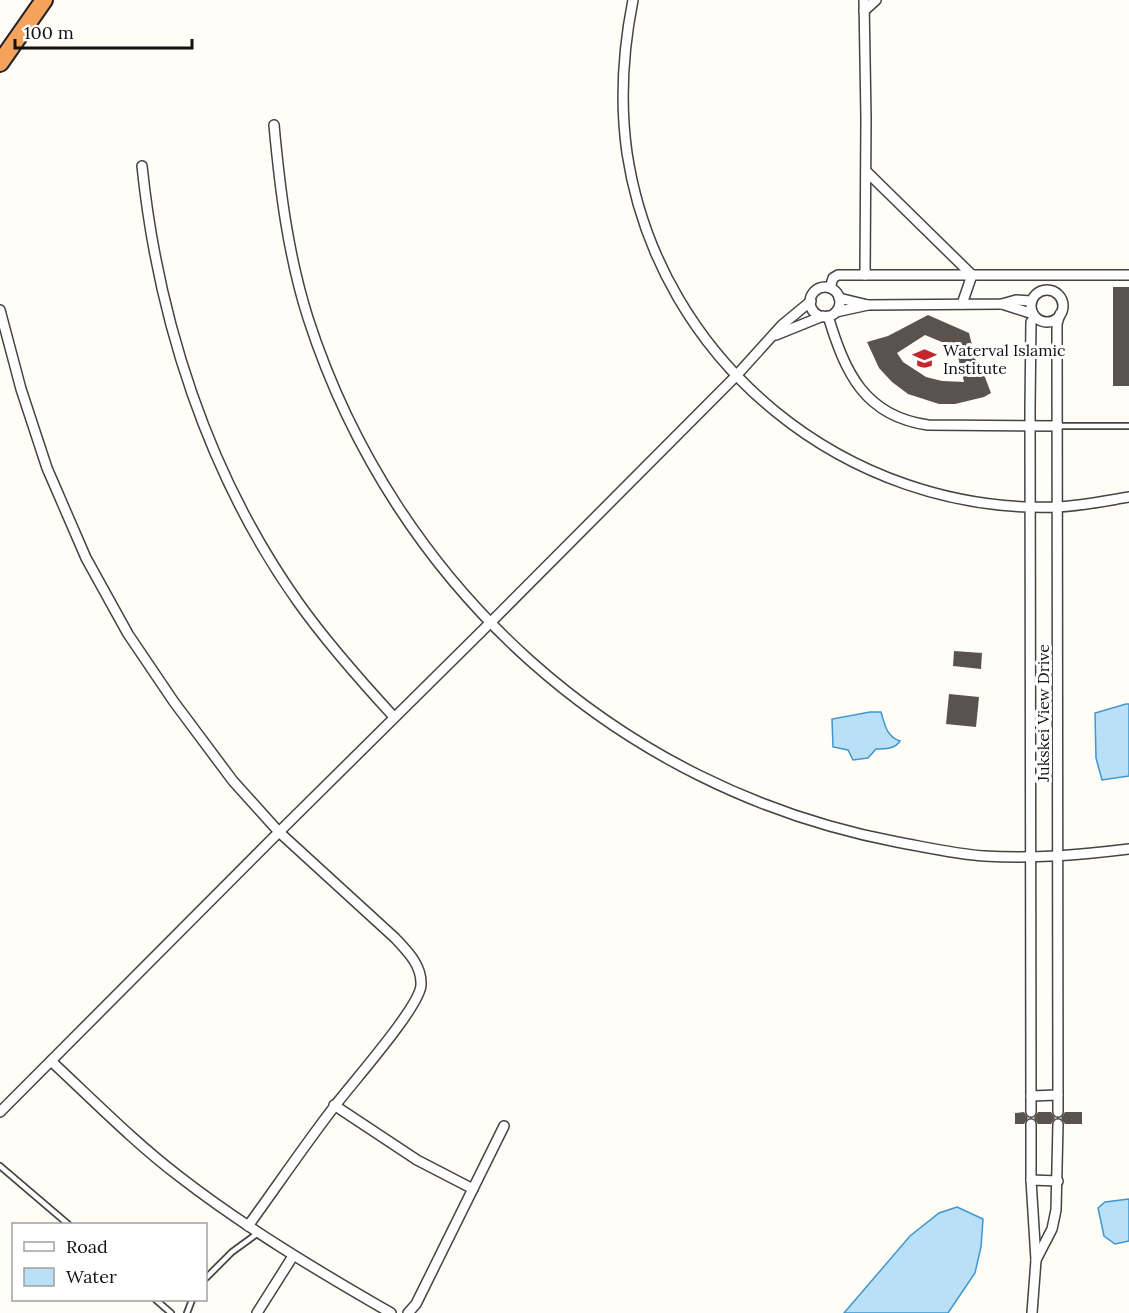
<svg xmlns="http://www.w3.org/2000/svg" width="1129" height="1313" viewBox="0 0 1129 1313" font-family="Lora,serif">
<style>
.water{fill:#b9e0f7;stroke:#3f96cf;stroke-width:1.5}
.building{fill:#5a524d;fill-rule:evenodd}
.lines{fill:none;stroke-linecap:round;stroke-linejoin:round}
.service-casing{stroke:#444;stroke-width:8}
.minor-casing{stroke:#444;stroke-width:12}
.motorway-casing{stroke:#222;stroke-width:20}
.service{stroke:#fff;stroke-width:4.5}
.minor{stroke:#fff;stroke-width:9}
.motorway{stroke:#f5a25d;stroke-width:16}
.labels{text-anchor:middle;dominant-baseline:central;stroke-width:6;stroke-linejoin:round;paint-order:stroke}
.poi-label{font-size:16px;fill:#111;stroke:#fff;text-anchor:start}
.street-label{font-size:16px;fill:#111;stroke:#fff}
</style>
<rect width="100%" height="100%" fill="#fffdf5"/>
<g class="water">
<polygon points="1126,704 1129,704 1129,776 1102,780 1096,758 1095,713"/>
<path d="M870,712H881C885,725 886,736 900,741C895,749 885,749 876,749L868,758L853,760L848,750L833,747L832,719Z"/>
<polygon points="1129,1199 1129,1241 1115,1244 1104,1236 1098,1208 1105,1202"/>
<polygon points="957,1207 983,1219 981,1247 975,1273 948,1313 844,1313 910,1236 939,1213"/>
</g>
<g class="building">
<rect x="1113" y="287" width="16" height="99"/>
<path d="M928,315L969,333L979,374L983,372L991,393L984,397L955,404H939L908,394L892,382L879,368L867,342L888,336ZM925,335L956,348L964,382L942,381L926,377L903,362L897,353Z"/>
<polygon points="954,651 982,653 981,669 953,666"/>
<polygon points="949,694 979,697 976,727 946,724"/>
<polygon points="1024,1112 1028,1118 1024,1124 1015,1124 1015,1113"/>
<polygon points="1038,1112 1051,1112 1055,1118 1051,1124 1038,1124 1034,1118"/>
<polygon points="1065,1112 1082,1112 1082,1124 1065,1124 1061,1118"/>
</g>
<g class="lines">
<defs>
<g id="service">
<polyline points="1058,426 1129,426"/>
<polyline points="0,1166 68,1224"/>
<polyline points="206,1278 232,1252 258,1233"/>
<polyline points="156,1300 171,1313"/>
<polyline points="187,1313 192,1300"/>
</g>
<g id="minor">
<path d="M633,0C623,50 620,103 627,153C659,363 847,514 1057,507C1081,506 1105,501 1129,497"/>
<polyline points="864,0 866,118 865,275"/>
<polyline points="864,11 876,0"/>
<path d="M274,125C280,190 288,255 308,318C395,587 618,789 897,842C925,847 955,854 984,856C1034,859 1080,855 1129,849"/>
<path d="M142,166C158,320 208,475 298,602C327,643 360,680 394,717"/>
<polyline points="866,171 972,275 962,304"/>
<circle cx="825" cy="302" r="15"/>
<polyline points="830,288 833,278 838,275 1129,275"/>
<circle cx="1047" cy="306" r="16"/>
<polyline points="839,298 868,305"/>
<polyline points="1002,304 1033,314"/>
<path d="M0,310L21,389L47,468L86,558L128,634L174,702L233,781L279,832L395,938C407,951 422,965 421,985C420,1007 351,1084 334,1107C304,1146 277,1186 248,1226"/>
<polyline points="836,312 868,305 1002,304 1016,300 1031,301"/>
<path d="M828,316C845,372 864,416 928,425L1058,426"/>
<polyline points="776,335 823,316"/>
<path d="M51,1061C93,1100 134,1142 180,1177C246,1228 318,1271 391,1313"/>
<polyline points="1031,1096 1058,1095"/>
<polyline points="334,1105 417,1160 473,1189"/>
<polyline points="0,1112 279,832 490,623 735,377 782,325 811,301"/>
<polyline points="1031,1112 1030,408 1031,322 1035,317"/>
<polyline points="1058,1112 1057,324 1060,314"/>
<polyline points="1031,1124 1031,1180 1036,1260 1032,1313"/>
<polyline points="1031,1180 1058,1181"/>
<polyline points="1036,1260 1052,1229 1056,1210 1058,1124"/>
<polyline points="257,1313 293,1256"/>
<polyline points="408,1313 416,1304 504,1126"/>
</g>
<polyline id="motorway" points="0,63 44,0"/>
</defs>
<use href="#service" class="service-casing"/>
<use href="#minor" class="minor-casing"/>
<use href="#motorway" class="motorway-casing"/>
<use href="#service" class="service"/>
<use href="#minor" class="minor"/>
<use href="#motorway" class="motorway"/>
</g>
<defs>
<symbol id="school-bare" viewBox="-9 -9 18 18"><path d="M0-5L7-2L0 1L-7-2ZM-4 1L0 2.5L4 1V4Q0 6-4 4Z" fill="#c4262e" stroke="#fff" stroke-width="2.5" paint-order="stroke"/></symbol>
</defs>
<g fill-rule="evenodd">
<use href="#school-bare" x="908" y="342" width="33" height="33"/>
</g>
<g class="labels">
<g class="poi-label">
<text x="943" y="350">Waterval Islamic<tspan x="943" dy="18">Institute</tspan></text>
</g>
<g class="street-label">
<text transform="translate(1043 713) rotate(-90)">Jukskei View Drive</text>
</g>
</g>
<rect x="12" y="1223" width="195" height="78" fill="#ffffff" stroke="#a0a0a0" stroke-width="1.5"/>
<rect x="24" y="1242" width="30" height="9" fill="#ffffff" stroke="#a0a0a0" stroke-width="1.5"/>
<text x="66" y="1253" font-size="18" fill="#111111">Road</text>
<rect x="24" y="1268" width="30" height="18" fill="#b9e0f7" stroke="#a0a0a0" stroke-width="1.5"/>
<text x="66" y="1283" font-size="18" fill="#111111">Water</text>
<path d="M15 39v9h177v-9" fill="none" stroke="#111111" stroke-width="3"/>
<text x="24" y="39" font-size="18" fill="#111111" stroke="#ffffff" stroke-width="4.5" paint-order="stroke">100 m</text>
</svg>
